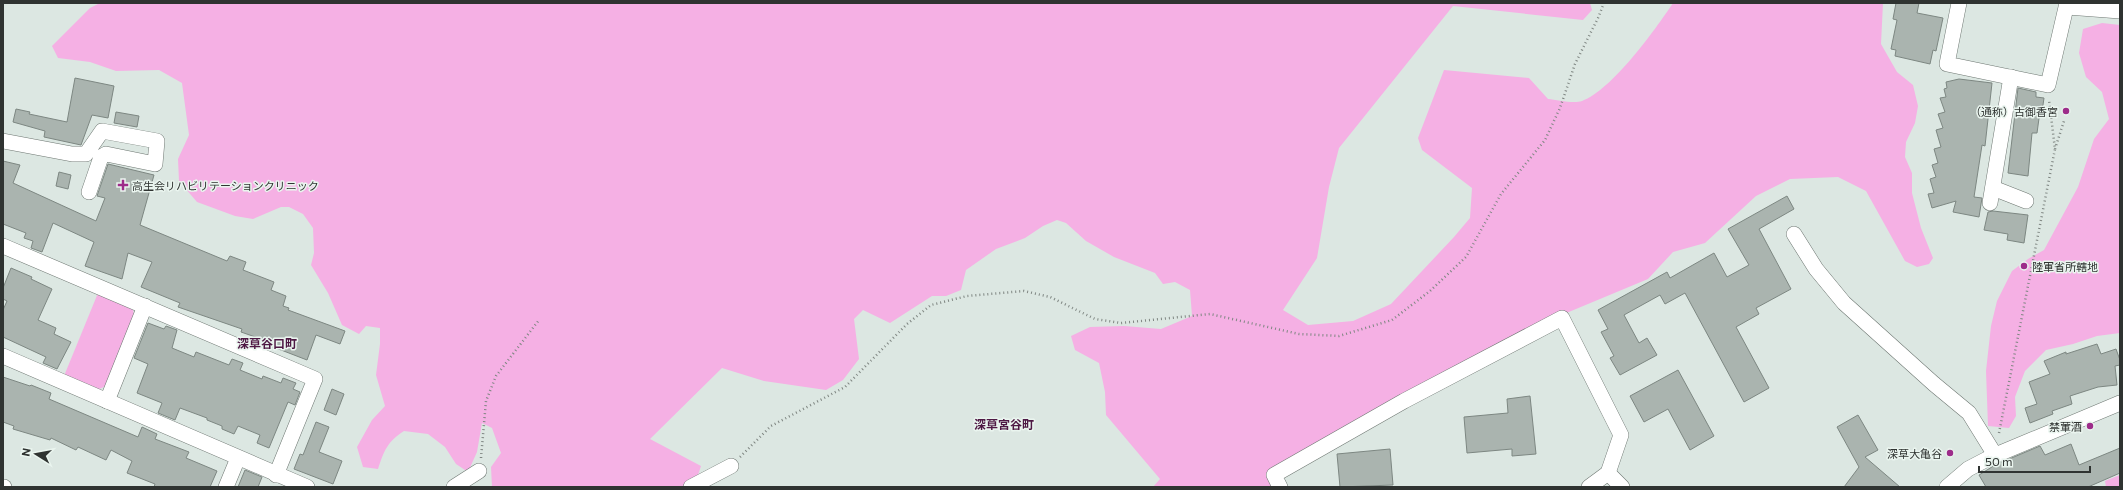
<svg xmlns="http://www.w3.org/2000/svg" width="2123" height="490" viewBox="0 0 2123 490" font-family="Commissioner,'Noto Sans JP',sans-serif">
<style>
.green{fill:#f5b0e4}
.building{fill:#aab4af;stroke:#7d8782}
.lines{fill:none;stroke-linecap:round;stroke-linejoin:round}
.minor-casing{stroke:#6e7772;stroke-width:16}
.path{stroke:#7f8682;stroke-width:2.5;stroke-dasharray:1 3;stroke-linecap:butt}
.minor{stroke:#fff;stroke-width:15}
.poi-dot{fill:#9d2c8a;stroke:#eaf5ef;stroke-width:1.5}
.labels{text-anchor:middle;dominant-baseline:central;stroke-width:3;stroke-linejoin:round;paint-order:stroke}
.poi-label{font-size:11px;fill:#2f3331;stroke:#eaf5ef;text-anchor:end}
.neighbourhood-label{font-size:12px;font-weight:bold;fill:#4e1844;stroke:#eaf5ef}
</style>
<rect width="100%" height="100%" fill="#dce7e2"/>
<g class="green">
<path d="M100,3H1590L1592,10L1583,20L1453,6L1339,148L1329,187L1317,258L1283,310L1308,325L1353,321L1391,304L1454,237L1470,218L1472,188L1422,150L1418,138L1444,70L1529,78L1548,99C1557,100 1574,104 1582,101C1612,90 1655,30 1673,3H1883L1881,44L1897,72L1913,85L1918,106L1915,123L1906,142L1905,157L1912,173V193L1921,228L1933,258L1929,264L1917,267L1905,261L1866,191L1838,177L1790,179L1756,196L1705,243L1673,252L1648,279L1564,314L1333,436L1272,487H1153L1160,479L1106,415L1105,392L1099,363L1075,350L1071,336L1090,327L1124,326L1161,329L1192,316L1190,290L1175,282L1163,284L1155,273L1114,257L1086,241L1066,223L1057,220L1043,226L1025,238L996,249L966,270L961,290L946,296H932L890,323L863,310L854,319L859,359L843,380L826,390L764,381L722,368L650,439L701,466L695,484L687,487H492L491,467L501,453L492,428L482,423L477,452L468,472L456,464L445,447L428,434L404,431C387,442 384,451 378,469L363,467L357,447L372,420L385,406L376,375L380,344V328L366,326L359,334L342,325L328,293L311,265L314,253L313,228L303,214L289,207H281L253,219L235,216L197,202L179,181L178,159L189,135L182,83L159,70L116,71L90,62L58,58L52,46L90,8Z"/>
<polygon points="2102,23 2120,25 2120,333 2097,336 2073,344 2046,350 2025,371 2015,397 2016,416 2009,428 1988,426 1986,371 1991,326 1997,301 2012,271 2028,259 2044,250 2078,187 2094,139 2109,119 2102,92 2086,77 2079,53 2083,29"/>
<polygon points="98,293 133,310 135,319 106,386 97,390 64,376"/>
<polygon points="2120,475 2120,487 2106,487 2105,481"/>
</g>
<g class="building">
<polygon points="1896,3 1919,3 1917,13 1943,18 1936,51 1933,50 1930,64 1895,56 1896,50 1891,49 1897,20 1893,19"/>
<polygon points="75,78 114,86 108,118 92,115 81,145 44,137 45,131 13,122 16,109 30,112 29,114 67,122"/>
<polygon points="1959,79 1992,83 1985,146 1982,145 1974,197 1982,198 1979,217 1953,212 1956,201 1932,208 1928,194 1934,193 1930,179 1936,177 1932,165 1938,163 1934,149 1941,147 1936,130 1943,128 1938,114 1945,112 1940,98 1946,97 1944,89 1947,88 1946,82"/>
<polygon points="2018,88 2036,92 2036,97 2044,98 2042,112 2040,111 2037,133 2032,133 2028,176 2008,173"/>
<polygon points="116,112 139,116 137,127 114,123"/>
<polygon points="3,161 20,165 13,183 96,221 105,198 97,196 108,164 154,175 140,225 227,261 230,256 246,262 243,270 274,282 271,290 286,296 283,306 289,308 288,310 345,331 340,344 316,335 307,360 263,343 264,340 241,332 242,329 178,307 180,303 141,287 152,262 128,253 122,279 85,266 94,242 53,223 42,252 31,248 33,241 24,238 26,233 3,224"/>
<polygon points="59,172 71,175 68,189 56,186"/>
<polygon points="1787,196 1794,209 1759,229 1791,289 1756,308 1759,314 1736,327 1769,388 1744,402 1685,293 1665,304 1660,295 1624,315 1639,343 1647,338 1657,355 1620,375 1610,358 1614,356 1601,332 1608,329 1598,310 1667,272 1670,278 1714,253 1727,277 1749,265 1728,229"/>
<polygon points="1993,211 2028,215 2024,243 2007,240 2008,234 1984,230 1988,212"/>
<polygon points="11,268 32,277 31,279 52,289 38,320 56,328 54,334 71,342 57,369 43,363 46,357 3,337 3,310 7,301 3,299 3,288"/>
<polygon points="148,323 164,329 166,326 177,330 172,348 194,357 196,352 229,365 232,359 243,363 240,370 262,379 263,376 281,383 283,378 296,383 293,389 300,392 295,405 288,402 269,448 257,443 260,435 238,426 234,434 222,429 222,426 207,420 207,418 180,408 175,420 158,413 162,403 137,393 148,364 134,358"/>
<polygon points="2097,344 2101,354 2116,349 2120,360 2120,365 2115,366 2117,385 2098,387 2070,396 2072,404 2052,411 2053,414 2030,423 2025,408 2037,404 2029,382 2050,374 2044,361 2066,352 2066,354"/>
<polygon points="1678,370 1714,436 1690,450 1668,409 1644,422 1630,396"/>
<polygon points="3,377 30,386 31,385 51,393 49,399 138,437 142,427 157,434 155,439 189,452 186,458 217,471 210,487 154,487 155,484 127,473 132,461 111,450 106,460 78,447 76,450 51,438 50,440 13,429 14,426 3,422"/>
<polygon points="332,389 344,394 336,415 324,410"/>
<polygon points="1530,396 1536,454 1512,456 1512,449 1467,453 1464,417 1508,413 1507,399"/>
<polygon points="1858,415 1878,450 1865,457 1900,487 1844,487 1859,467 1837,427"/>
<polygon points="316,422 329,427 319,452 342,461 333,484 294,469 300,454 303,455"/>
<polygon points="2071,444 2079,465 2120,448 2120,473 2088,487 1986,487 1979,475 1995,465 2040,446 2045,455"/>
<polygon points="1390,449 1393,485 1340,487 1337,454"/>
<polygon points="245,470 262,477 258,487 238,487"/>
</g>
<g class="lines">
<defs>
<g id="minor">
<polyline points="1959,3 1947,64 2048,85 2067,3"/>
<polyline points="2067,7 2120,11"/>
<polyline points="3,141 72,154 86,154 102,131 157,141 155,164 106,154 101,157 89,192"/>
<polyline points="1993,188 2026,201"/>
<polyline points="1990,203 2011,77"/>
<polyline points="1794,234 1816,269 1844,303 1934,384 1969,413 1995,455"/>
<polyline points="3,246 315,379 276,475"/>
<polyline points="3,356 307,487"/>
<polyline points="107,401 145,306"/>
<polyline points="1608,473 1622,487"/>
<polyline points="3,487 4,487"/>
<polyline points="226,487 238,458"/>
<polyline points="454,487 479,471"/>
<polyline points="691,487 731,466"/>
<polyline points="1280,487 1274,475 1404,401 1562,318 1621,435 1608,473 1589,487"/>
<polyline points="1947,487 1968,469 1991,457 2120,403"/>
</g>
</defs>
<use href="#minor" class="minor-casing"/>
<g class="path">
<polyline points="2055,149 2064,121"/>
<polyline points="1999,433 2055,149 2049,100"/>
<polyline points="740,457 771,426 845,387 907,324 931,305 967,296 1024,291 1050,297 1095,319 1121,323 1210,314 1299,334 1339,336 1392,320 1430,291 1466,257 1501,194 1545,140 1560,108 1575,64 1598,18 1604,3"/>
<polyline points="481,458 486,401 496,376 539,320"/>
</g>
<use href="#minor" class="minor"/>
</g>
<g class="poi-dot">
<circle cx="2066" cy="111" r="4"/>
<path d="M121 179h4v4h4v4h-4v4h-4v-4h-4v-4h4z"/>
<circle cx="2024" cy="266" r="4"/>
<circle cx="2090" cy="426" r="4"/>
<circle cx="1950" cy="453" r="4"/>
</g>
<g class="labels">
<g class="poi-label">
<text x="2058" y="111">（通称）古御香宮</text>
<text x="132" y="185" text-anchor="start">高生会リハビリテーションクリニック</text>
<text x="2032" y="266" text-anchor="start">陸軍省所轄地</text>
<text x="2082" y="426">禁葷酒</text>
<text x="1942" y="453">深草大亀谷</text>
</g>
<g class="neighbourhood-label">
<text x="267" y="343">深草谷口町</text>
<text x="1004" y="424">深草宮谷町</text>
</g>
</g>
<rect width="2123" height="490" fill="none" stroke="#2f3331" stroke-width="8"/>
<g transform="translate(36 454) rotate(281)" stroke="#eaf5ef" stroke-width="3" paint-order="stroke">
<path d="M0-3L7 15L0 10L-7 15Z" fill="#2f3331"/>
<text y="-6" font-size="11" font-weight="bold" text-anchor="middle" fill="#2f3331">N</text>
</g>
<path d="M1979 466v6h111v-6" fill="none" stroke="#2f3331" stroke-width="2"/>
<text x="1985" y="466" font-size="12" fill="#2f3331" stroke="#eaf5ef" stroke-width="3" paint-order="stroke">50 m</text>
</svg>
